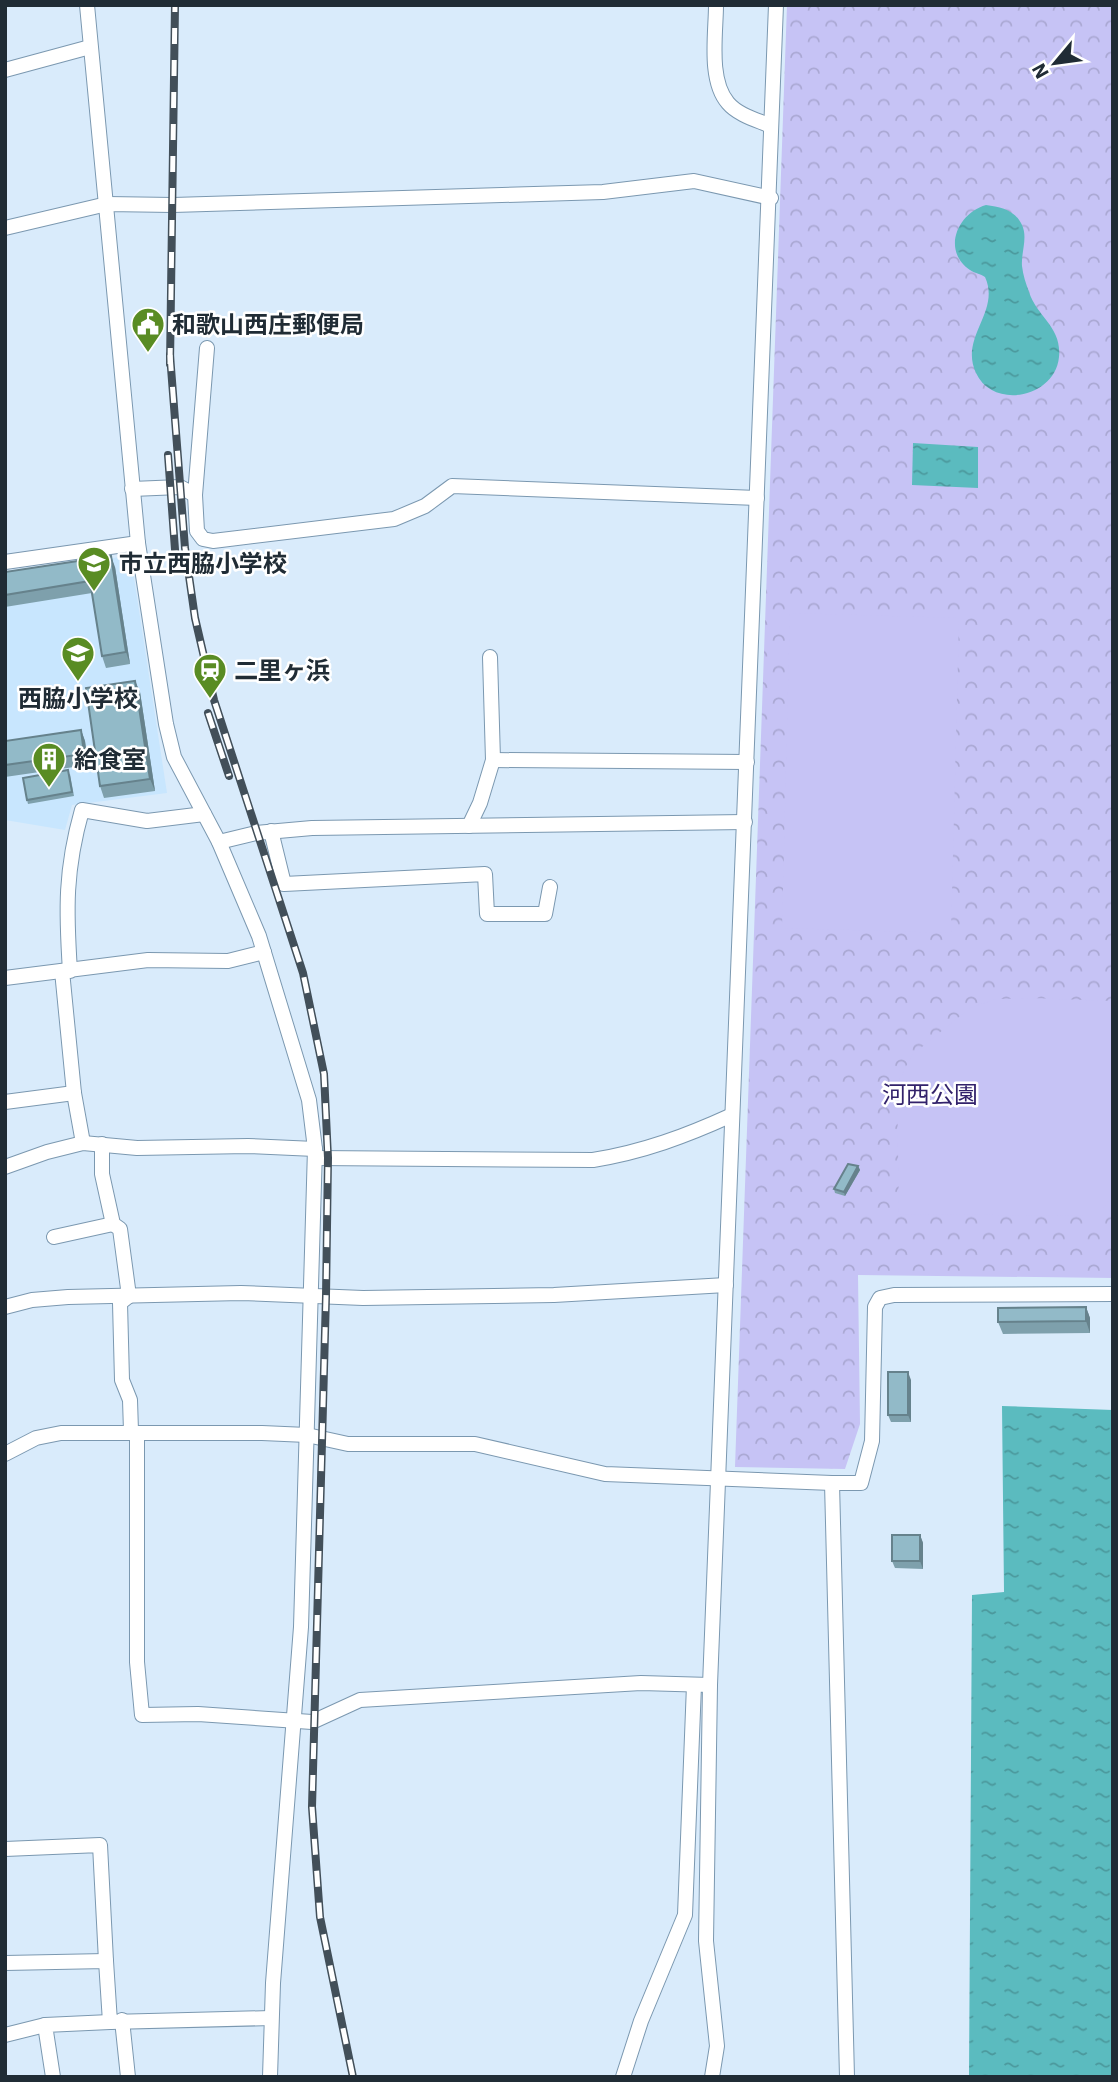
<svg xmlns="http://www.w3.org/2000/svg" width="1118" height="2082" viewBox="0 0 1118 2082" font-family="'IBM Plex Sans','Noto Sans JP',sans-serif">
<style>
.built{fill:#c8e6fe}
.forest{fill:url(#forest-crowns)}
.pitch{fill:#c6c3f5}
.water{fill:url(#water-ripples)}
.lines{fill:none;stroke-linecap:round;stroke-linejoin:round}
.street-casing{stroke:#7b98b0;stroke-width:16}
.street{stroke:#fff;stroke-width:14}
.rail-casing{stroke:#424f59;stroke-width:8}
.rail{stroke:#fff;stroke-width:5;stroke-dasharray:16;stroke-linecap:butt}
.wall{fill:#7ea0ac}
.shaded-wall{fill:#66828c}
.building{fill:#92bac8;stroke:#66828c;stroke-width:2}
.labels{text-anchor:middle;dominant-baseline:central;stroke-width:5;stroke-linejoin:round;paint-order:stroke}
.poi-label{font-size:24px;font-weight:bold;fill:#202c35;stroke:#fff;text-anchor:start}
.park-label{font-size:24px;fill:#32226b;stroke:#fff}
</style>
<defs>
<pattern id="forest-crowns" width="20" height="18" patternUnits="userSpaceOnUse" patternTransform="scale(1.75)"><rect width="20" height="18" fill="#c6c3f5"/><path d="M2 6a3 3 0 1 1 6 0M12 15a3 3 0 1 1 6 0" fill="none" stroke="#aaa8d3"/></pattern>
<pattern id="water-ripples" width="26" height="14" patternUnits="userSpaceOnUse" patternTransform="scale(1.75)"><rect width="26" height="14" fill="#5bbbbf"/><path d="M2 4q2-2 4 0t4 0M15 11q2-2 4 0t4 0" fill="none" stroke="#4b989c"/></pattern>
</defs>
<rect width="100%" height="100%" fill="#d9ebfb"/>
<polygon class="built" points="127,556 131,558 167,793 72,805 65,830 5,820 5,573"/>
<polygon class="forest" points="787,5 1113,5 1113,1278 858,1275 860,1424 845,1469 735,1467"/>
<g class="pitch">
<polygon points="790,613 959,618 951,933 782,928"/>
<polygon points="1032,998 1113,1001 1113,1195 1103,1208 1087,1216 899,1214 897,1084 912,1055 970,1008 996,999"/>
</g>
<g class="water">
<path d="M986,205C1001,207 1015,210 1022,225C1028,238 1021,252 1022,266C1023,275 1026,284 1029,292C1037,317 1062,327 1059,357C1055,398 993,410 976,373C959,337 1001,312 985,277C981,274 974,273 970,270C941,250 958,213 986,205Z"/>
<polygon points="913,443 978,447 978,488 912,485"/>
<polygon points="1002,1406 1113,1410 1113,2077 969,2077 972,1595 1004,1592"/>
</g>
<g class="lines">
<defs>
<g id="street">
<polyline points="87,5 138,543 166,724 174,757 219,842 259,936 309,1100 315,1149 301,1627 273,1983 270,2077"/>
<path d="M716,5C716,33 708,80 728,103C738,115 757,120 771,126"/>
<polyline points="5,70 90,47"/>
<polyline points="5,228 107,204 173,205 603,192 694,181 771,198"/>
<polyline points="207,348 195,495 197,531 203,539 213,541 394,519 425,506 452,486 757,498"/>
<polyline points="132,489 180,487 195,495"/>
<polyline points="5,562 138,543"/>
<polyline points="493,760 747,762"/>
<polyline points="469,826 480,803 493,760 490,657"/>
<polyline points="271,831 284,884 485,874 487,914 545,914 550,887"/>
<polyline points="219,842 256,833 312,828 745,822"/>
<polyline points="62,971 74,1093 83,1143"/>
<path d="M70,971C66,910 65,870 82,810L147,821L204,814"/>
<polyline points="5,978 148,960 228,961 264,952"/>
<polyline points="5,1102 74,1093"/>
<polyline points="102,1144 102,1174 113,1224 120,1229 129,1296"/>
<path d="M315,1158L593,1160C643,1152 686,1136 732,1115"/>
<polyline points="5,1167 47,1152 83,1143 137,1148 248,1146 315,1149"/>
<polyline points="54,1237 113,1224"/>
<polyline points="129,1296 120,1303 122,1380 130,1400 131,1431 137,1435 137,1662 142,1715 198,1714 312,1722 360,1700 641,1683 710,1685"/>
<polyline points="5,1307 32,1300 68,1297 241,1293 363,1298 554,1295 726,1285"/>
<polyline points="5,1454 36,1438 61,1433 262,1433 307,1435 348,1444 475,1444 605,1474 832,1483 847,2077"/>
<polyline points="832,1483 861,1483 872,1441 875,1307 880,1298 894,1295 1113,1294"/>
<polyline points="5,1849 100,1845 106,1961"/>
<polyline points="5,1963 106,1961 110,2022 271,2018"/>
<polyline points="122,2020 128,2077"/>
<polyline points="5,2035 45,2025"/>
<polyline points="53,2077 45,2025 110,2022"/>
<polyline points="623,2077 641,2021 685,1915 694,1685"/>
<polyline points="712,2077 717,2046 706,1941 710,1685 776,5"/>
</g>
</defs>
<use href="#street" class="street-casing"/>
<use href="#street" class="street"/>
<defs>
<g id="rail">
<polyline points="170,355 185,548 195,618 214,700 303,973 324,1074 328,1158 326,1296 312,1807 320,1917 353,2077"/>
<polyline points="170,364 175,5"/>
<polyline points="168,455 176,563"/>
<polyline points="208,713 229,776"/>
</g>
</defs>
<use href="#rail" class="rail-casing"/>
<use href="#rail" class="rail"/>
</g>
<g class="wall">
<polygon points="115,567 130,664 106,668 102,656 92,593 5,607 5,572"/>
<polygon points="135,681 140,692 155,791 104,798 100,786"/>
<polygon points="81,730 85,741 88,765 5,777 5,741"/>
<polygon points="70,774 74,796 28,804 27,800"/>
<polygon points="858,1166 860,1170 845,1196 835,1193 834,1189"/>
<polygon points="1086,1307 1090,1318 1090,1333 1003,1334 998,1322"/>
<polygon points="911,1380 911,1422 891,1422 888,1415"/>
<polygon points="920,1535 923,1543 923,1569 895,1568 892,1561"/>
</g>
<g class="shaded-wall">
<polygon points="111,556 115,567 130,664 126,652"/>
<polygon points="135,681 140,692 155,791 150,779"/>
<polygon points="81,730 85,741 88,765 84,754"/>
<polygon points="858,1166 860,1170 845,1196 844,1192"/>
<polygon points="1086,1307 1090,1318 1090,1333 1086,1321"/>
<polygon points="908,1372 911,1380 911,1422 908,1415"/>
<polygon points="920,1535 923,1543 923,1569 920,1561"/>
</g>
<g class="building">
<polygon points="111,556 126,652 102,656 90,581 5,595 5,572"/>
<polygon points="135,681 150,779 100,786 86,688"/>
<polygon points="81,730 84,754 5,765 5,741"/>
<polygon points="68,770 72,792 27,800 23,778"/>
<polygon points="848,1164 858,1166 844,1192 834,1189"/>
<polygon points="1086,1307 1086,1321 998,1322 998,1308"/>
<rect x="888" y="1372" width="20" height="43"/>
<rect x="892" y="1535" width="28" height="26"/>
</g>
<defs>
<symbol id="civic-pin" viewBox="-11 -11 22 30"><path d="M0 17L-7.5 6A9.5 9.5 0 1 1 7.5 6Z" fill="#598c23" stroke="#fff"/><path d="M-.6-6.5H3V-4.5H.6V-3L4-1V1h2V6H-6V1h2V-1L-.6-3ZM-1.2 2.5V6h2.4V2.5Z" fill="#fff"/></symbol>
<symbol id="school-pin" viewBox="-11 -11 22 30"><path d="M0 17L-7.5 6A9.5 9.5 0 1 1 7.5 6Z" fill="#598c23" stroke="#fff"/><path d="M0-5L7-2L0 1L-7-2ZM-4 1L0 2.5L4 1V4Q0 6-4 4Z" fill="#fff"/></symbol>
<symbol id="station-pin" viewBox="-11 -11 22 30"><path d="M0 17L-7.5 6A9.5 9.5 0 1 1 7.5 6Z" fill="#598c23" stroke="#fff"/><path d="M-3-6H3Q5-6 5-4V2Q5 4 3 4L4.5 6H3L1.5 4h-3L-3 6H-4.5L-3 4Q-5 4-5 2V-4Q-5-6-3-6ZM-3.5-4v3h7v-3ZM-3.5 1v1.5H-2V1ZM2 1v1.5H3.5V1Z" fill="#fff"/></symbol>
<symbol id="building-pin" viewBox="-11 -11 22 30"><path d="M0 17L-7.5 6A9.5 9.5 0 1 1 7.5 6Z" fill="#598c23" stroke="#fff"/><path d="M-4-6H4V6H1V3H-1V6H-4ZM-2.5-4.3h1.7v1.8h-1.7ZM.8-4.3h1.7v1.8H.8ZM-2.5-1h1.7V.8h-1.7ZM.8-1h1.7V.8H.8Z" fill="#fff"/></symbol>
</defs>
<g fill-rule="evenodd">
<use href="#civic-pin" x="129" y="305" width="38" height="52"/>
<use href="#school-pin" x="75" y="544" width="38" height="52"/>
<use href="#school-pin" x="59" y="634" width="38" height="52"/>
<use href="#station-pin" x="191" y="651" width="38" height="52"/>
<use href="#building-pin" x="30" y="740" width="38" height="52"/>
</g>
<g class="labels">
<g class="poi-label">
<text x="172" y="324">和歌山西庄郵便局</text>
<text x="119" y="563">市立西脇小学校</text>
<text x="234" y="670">二里ヶ浜</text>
<text x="78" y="698" text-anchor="middle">西脇小学校</text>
<text x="74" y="759">給食室</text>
</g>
<g class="park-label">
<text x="930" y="1094">河西公園</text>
</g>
</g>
<rect width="1118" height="2082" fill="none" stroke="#202c35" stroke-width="14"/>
<g transform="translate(1055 63) rotate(241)" stroke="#ffffff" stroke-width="5" paint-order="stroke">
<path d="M0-5L12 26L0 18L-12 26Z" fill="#202c35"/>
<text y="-10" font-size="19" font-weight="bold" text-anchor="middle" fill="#202c35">N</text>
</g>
</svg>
